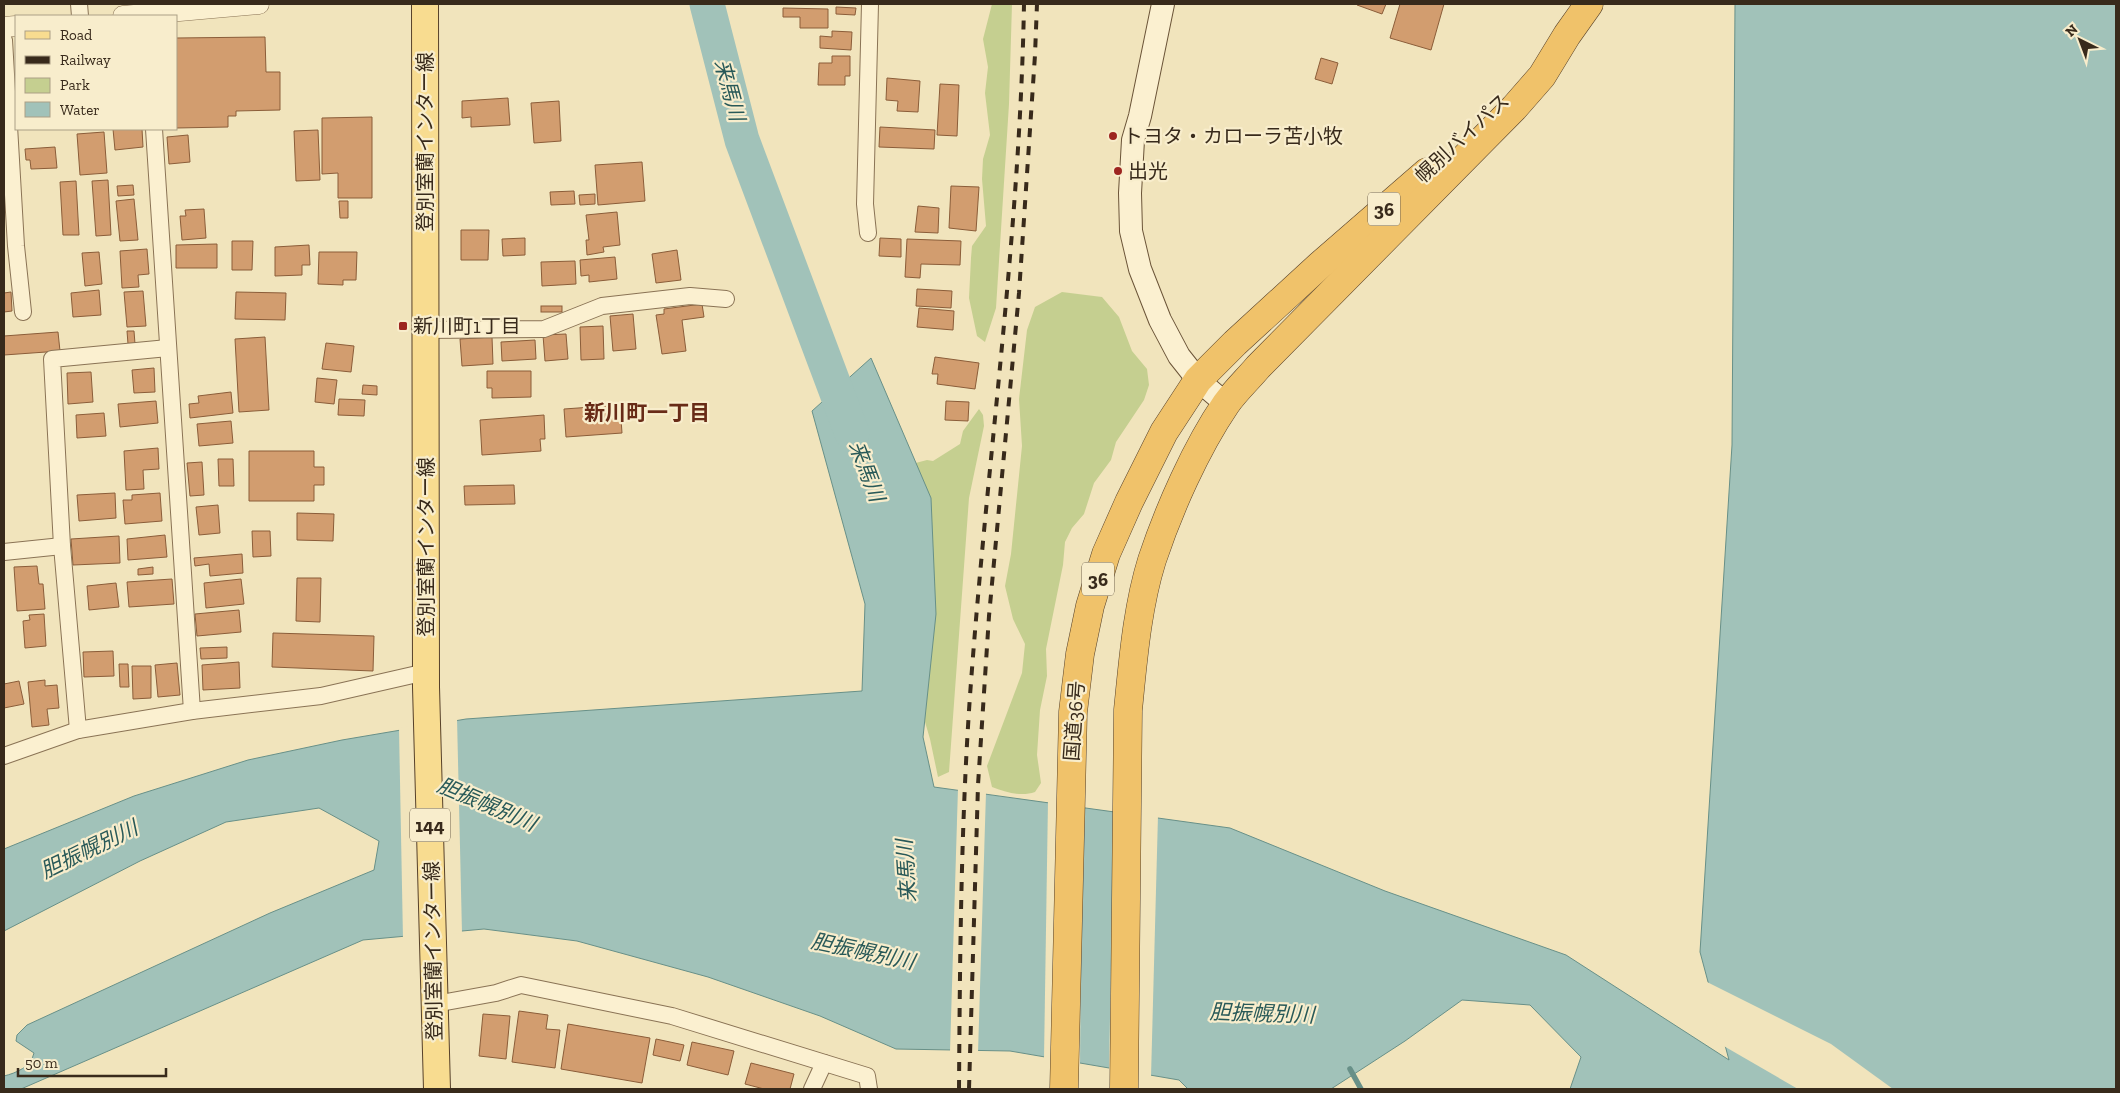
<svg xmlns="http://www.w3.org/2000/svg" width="2120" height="1093" viewBox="0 0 2120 1093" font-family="'Zilla Slab','Noto Sans JP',serif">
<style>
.green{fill:#c5cf90}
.water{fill:#a1c2b9;stroke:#689088}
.pier{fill:#f1e4bc}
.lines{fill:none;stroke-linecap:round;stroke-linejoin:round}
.stream{stroke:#689088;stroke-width:5.5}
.river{stroke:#a1c2b9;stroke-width:35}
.building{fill:#d29d6f;stroke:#8b5d39}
.minor-casing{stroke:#8a7355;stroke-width:18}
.tertiary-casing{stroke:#8a7355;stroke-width:21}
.secondary-casing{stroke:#6b5438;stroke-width:24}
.primary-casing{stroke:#57412a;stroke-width:28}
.trunk-casing{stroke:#57412a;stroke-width:29}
.minor{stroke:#fbf0d0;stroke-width:16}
.tertiary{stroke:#fbf0d0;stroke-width:20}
.secondary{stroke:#fbf0d0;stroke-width:22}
.primary{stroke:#f8dc90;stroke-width:26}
.trunk{stroke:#f0c26a;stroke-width:28}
.rail{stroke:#382a1b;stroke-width:4;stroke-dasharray:9 9;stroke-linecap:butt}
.poi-dot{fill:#9d2520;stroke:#f8edcc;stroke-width:2}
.labels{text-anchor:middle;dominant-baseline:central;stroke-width:4.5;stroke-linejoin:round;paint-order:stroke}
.shield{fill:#f8edcc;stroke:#726450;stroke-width:1}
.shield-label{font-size:19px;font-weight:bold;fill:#382a1b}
.poi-label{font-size:20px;fill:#382a1b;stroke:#f8edcc;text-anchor:start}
.street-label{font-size:20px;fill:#382a1b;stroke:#f8edcc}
.water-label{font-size:21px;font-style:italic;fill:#285958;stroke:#f8edcc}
.neighbourhood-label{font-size:21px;font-weight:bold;fill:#682b17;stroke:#f8edcc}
</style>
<rect width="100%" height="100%" fill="#f1e4bc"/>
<g class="green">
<polygon points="992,4 1012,4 1009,104 996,308 985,342 977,336 969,298 971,258 972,246 986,226 982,179 983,159 990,135 985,93 988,67 983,39"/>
<path d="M1062,292L1102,297L1119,317L1132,351L1147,369L1149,385L1144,400L1116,442L1111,460L1094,483L1084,514L1072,528L1065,542L1063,565L1046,649L1047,676L1040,710L1037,755L1041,783L1035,792C1021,797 1005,792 992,787L987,766L1022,673L1025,644L1013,619L1005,586L1011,554L1022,446L1019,399L1027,330L1035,307Z"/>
<polygon points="979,409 983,415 984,426 969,498 949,772 938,777 930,739 918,698 908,465 927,460 933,461 960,444 963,431"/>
</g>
<path class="water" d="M1735,4H2116V1089H1570L1581,1057L1530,1005L1462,1000L1405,1041L1331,1089H1188L1179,1080L1010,1051L896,1049L820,1016L708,977L577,941L484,929L363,940L21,1089H4V1076C16,1073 31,1067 34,1053L16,1041L17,1035L27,1025L270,913L374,870L379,841L319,808L226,822L140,861L4,931V849L134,796L248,760L342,740L466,719L862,691L865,604L812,411L871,358L931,498L936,614L923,737L934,787L1230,828L1385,891L1566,955L1729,1060L1700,952L1732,445Z"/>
<g class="pier">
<polygon points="457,718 462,933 403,939 399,728"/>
<polygon points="958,788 986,792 978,1053 950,1052"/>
<polygon points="1048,800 1082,805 1080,1065 1044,1059"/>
<polygon points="1114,809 1158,815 1151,1077 1109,1070"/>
<polygon points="1705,981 1831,1044 1893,1089 1798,1089 1722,1045"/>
</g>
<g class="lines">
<polyline class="stream" points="1350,1069 1361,1089"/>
<polyline class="river" points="707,4 742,140 852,433"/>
</g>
<g class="building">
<polygon points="1358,4 1386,4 1382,14 1357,5"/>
<polygon points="1400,4 1444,4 1431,50 1390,38"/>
<polygon points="836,7 856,8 855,15 836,14"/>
<polygon points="783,8 828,9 828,28 800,28 800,17 783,17"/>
<polygon points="832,31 852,32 851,50 820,48 820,36 832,37"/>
<polygon points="265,37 266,72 280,72 280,110 236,111 236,116 228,116 228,127 176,128 176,38"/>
<polygon points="832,56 850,56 850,76 845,76 845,85 818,85 819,63 832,63"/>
<polygon points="1321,58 1338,63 1332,84 1315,79"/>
<polygon points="887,78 920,81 918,112 897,111 898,101 886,100"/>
<polygon points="940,84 959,85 957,136 937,135"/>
<polygon points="508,98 510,125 471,127 471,117 462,118 462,101"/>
<polygon points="559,101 561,141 534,143 531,103"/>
<polygon points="372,117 372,198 338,198 338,173 322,174 322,118"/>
<polygon points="880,127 935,130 934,149 879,147"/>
<polygon points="113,129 142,129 143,147 115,150"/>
<polygon points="318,130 320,180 296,181 294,131"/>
<polygon points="104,132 107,173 80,175 77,134"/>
<polygon points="188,135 190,162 169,164 167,137"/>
<polygon points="55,147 57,168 31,169 30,160 26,160 25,149"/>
<polygon points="642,162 645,201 598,205 595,165"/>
<polygon points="108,180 111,235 96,236 92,181"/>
<polygon points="76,181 79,235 63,235 60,182"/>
<polygon points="133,185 134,195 118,196 117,186"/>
<polygon points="951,186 979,187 976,231 949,228"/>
<polygon points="574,191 575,204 551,205 550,192"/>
<polygon points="595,194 595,204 580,205 579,195"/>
<polygon points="134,199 138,240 120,241 116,201"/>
<polygon points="339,201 348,201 348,218 340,218"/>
<polygon points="918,206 939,208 938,233 915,232"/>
<polygon points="204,209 206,238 182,240 180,216 186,216 185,210"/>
<polygon points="617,212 620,245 603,247 604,252 587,255 586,240 589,240 586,215"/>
<polygon points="461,230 489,230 488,260 461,260"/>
<polygon points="525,238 525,255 503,256 502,239"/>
<polygon points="880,238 901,239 901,257 879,256"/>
<polygon points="907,239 961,241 960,265 921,264 920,278 905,277"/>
<polygon points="232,241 253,241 252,270 232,270"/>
<polygon points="217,244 217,268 176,268 176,245"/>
<polygon points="309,245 310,265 302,265 302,275 275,276 275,247"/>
<polygon points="147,249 149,274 138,275 139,287 122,288 120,251"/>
<polygon points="677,250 681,280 656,283 652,254"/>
<polygon points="99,252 102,284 85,286 82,253"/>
<polygon points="319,252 357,252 356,280 343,280 343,285 318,284"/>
<polygon points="615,257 617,279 589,282 589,275 581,276 580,260"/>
<polygon points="575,261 576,284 542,286 541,262"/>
<polygon points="917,289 952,291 951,308 916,306"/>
<polygon points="99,290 101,315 73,317 71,293"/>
<polygon points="143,291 146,326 127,327 124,292"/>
<polygon points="11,292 12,311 4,312 4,293"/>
<polygon points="236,292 286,293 285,320 235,319"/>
<polygon points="702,304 704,317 682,320 686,351 662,354 656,315 664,314 664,309"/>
<rect x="541" y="306" width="21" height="6"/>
<polygon points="919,308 954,311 953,330 917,327"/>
<polygon points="633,314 636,349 613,351 610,316"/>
<polygon points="603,326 604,359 581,360 580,327"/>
<polygon points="127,331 134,331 135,344 128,344"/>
<polygon points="58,332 60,351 4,355 4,336"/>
<polygon points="566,334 568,359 545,361 543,335"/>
<polygon points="265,337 269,410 239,412 235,339"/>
<polygon points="492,337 493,364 462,366 460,339"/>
<polygon points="535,340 536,359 502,361 501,342"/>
<polygon points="326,343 354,346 351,372 322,369"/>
<polygon points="935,357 979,363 975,389 937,384 938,374 932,374"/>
<polygon points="154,368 155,392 134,393 132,370"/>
<polygon points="487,371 531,371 531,397 492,398 492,388 487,388"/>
<polygon points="91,372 93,402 68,404 67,373"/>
<polygon points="317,378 337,380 334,404 315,402"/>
<polygon points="363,385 377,386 377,395 362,394"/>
<polygon points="231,392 233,413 190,418 189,404 199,403 198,396"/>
<polygon points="339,399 365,400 364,416 338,415"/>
<polygon points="156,401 158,423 120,427 118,404"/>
<polygon points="946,401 969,402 968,421 945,420"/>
<polygon points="620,405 622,433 566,437 564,409"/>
<polygon points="104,413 106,436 77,438 76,415"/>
<polygon points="544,415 545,439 540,439 541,451 482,455 480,420"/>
<polygon points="231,421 233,443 199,446 197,424"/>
<polygon points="158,448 159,469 143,470 144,489 126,490 124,451"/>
<polygon points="249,451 314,451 314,467 324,467 324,485 314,485 314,501 249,501"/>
<polygon points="218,459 233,459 234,486 219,486"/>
<polygon points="202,462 204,495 190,496 187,463"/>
<polygon points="514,485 515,504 465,505 464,486"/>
<polygon points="115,493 116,518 79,521 77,495"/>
<polygon points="160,493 162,521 125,524 123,500 132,500 132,495"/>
<polygon points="218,505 220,533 199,535 196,507"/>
<polygon points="297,513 334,514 333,541 297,540"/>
<polygon points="252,531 270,531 271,556 253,557"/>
<polygon points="165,535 167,557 128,560 127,539"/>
<polygon points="119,536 120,563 73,565 71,539"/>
<polygon points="242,554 243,573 210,576 209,564 195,566 194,558"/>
<polygon points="37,566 39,584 43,584 45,609 17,611 14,567"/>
<polygon points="153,567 153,574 138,575 138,569"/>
<polygon points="297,578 321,578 320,622 296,621"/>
<polygon points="172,579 174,604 129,607 127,582"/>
<polygon points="241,579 244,604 206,608 204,583"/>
<polygon points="116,583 119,607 89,610 87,586"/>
<polygon points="239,610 241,632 197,636 195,614"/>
<polygon points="44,614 46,646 25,648 23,621 30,620 29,615"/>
<polygon points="273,633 374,636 373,671 272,667"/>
<polygon points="227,647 227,658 201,659 200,648"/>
<polygon points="113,651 114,676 84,677 83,652"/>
<polygon points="239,662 240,688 203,690 202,665"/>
<polygon points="177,663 180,695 158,697 155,665"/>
<polygon points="119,664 128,664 129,687 120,687"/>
<polygon points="132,666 151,666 151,698 133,699"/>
<polygon points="45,680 45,686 57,685 59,708 47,709 49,725 32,727 28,682"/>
<polygon points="19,681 24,704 4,708 4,684"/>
<polygon points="519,1011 548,1015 546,1029 560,1030 555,1068 512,1062"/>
<polygon points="483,1014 510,1016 506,1059 479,1056"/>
<polygon points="568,1024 650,1038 642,1083 561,1069"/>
<polygon points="656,1039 684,1045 680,1061 653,1055"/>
<polygon points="692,1042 734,1051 728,1075 687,1065"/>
<polygon points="751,1063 794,1074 790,1089 764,1089 745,1084"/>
</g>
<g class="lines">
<defs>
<g id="minor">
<polyline points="79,4 80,16"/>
<polyline points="4,40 16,246 23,312"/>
<polyline points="154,129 192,711"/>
<polyline points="868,233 865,204 870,4"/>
<polyline points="425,330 544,329 602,306 690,296 726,299"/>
<polyline points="4,552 62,546"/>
<polyline points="78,730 62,546 52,359 168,348"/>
<polyline points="4,756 78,730 192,711 321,696 426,672"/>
<polyline points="435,1004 496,993 521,985 672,1016 867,1076 869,1089"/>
<polyline points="812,1089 824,1063"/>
</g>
<g id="tertiary">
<polyline points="123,16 259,4"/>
<polyline points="4,27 16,26"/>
</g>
<polyline id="secondary" points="1163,4 1140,116 1133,140 1130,193 1131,231 1140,269 1160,320 1179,356 1198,380 1226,404"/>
<polyline id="primary" points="425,4 426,687 437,1089"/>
<g id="trunk">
<polyline points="1064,1089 1073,712 1080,654 1090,606 1106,554 1129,502 1164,432 1198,380 1235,343 1320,265 1427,172"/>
<path d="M1124,1089L1128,710C1133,661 1137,608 1152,560C1169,509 1196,448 1226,404C1235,391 1248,379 1258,367L1514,108L1542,76L1567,35L1589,4"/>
</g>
</defs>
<use href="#minor" class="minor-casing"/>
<use href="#tertiary" class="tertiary-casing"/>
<use href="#secondary" class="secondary-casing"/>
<use href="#primary" class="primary-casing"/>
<use href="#trunk" class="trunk-casing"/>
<use href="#minor" class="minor"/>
<use href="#tertiary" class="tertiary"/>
<use href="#secondary" class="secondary"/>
<use href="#primary" class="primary"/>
<use href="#trunk" class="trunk"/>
<g class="rail">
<path d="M959,1089C960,949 961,808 972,669C989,447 1020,226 1024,4"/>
<polyline points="969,1089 978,785 989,616 1019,293 1035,55 1037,4"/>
</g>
</g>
<g class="poi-dot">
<circle cx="1113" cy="136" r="5"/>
<circle cx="1118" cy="171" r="5"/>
<rect x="398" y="321" width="10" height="10" rx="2.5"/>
</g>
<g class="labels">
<g class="shield">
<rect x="1368" y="192.5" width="32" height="33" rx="4"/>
<rect x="1082" y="562.5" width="32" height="33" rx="4"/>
<rect x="410" y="808.5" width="40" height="33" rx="4"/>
</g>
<g class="shield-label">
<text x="1384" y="209">36</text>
<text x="1098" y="579">36</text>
<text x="430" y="825">144</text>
</g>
<g class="poi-label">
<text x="1123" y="136">トヨタ・カローラ苫小牧</text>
<text x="1128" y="171">出光</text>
<text x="413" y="326">新川町1丁目</text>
</g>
<g class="street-label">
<text transform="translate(1462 138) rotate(-43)">幌別バイパス</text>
<text transform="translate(425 142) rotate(-90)">登別室蘭インター線</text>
<text transform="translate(426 547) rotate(-90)">登別室蘭インター線</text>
<text transform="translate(1074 721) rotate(-86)">国道36号</text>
<text transform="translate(433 951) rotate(-91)">登別室蘭インター線</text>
</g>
<g class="water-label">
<text transform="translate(730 90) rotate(75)">来馬川</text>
<text transform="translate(867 471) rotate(69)">来馬川</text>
<text transform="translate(487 804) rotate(23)">胆振幌別川</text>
<text transform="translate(89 849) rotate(-26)">胆振幌別川</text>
<text transform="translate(906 871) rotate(-94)">来馬川</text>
<text transform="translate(863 951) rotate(12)">胆振幌別川</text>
<text transform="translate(1262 1013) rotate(2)">胆振幌別川</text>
</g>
<g class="neighbourhood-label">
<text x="647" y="412">新川町一丁目</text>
</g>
</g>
<rect width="2120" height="1093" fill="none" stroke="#382a1b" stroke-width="10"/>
<rect x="15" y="15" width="162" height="115" fill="#f8edcc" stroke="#ab9f85"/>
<rect x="25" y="31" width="25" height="8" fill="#f8dc90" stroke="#ab9f85"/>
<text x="60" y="40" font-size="15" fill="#382a1b">Road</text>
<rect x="25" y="56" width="25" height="8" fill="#382a1b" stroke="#ab9f85"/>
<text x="60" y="65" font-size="15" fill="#382a1b">Railway</text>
<rect x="25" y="78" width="25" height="15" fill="#c5cf90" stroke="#ab9f85"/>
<text x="60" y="90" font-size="15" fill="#382a1b">Park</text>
<rect x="25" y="102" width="25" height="15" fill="#a1c2b9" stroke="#ab9f85"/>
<text x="60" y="115" font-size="15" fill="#382a1b">Water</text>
<g transform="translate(2080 40) rotate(318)" stroke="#f8edcc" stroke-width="4" paint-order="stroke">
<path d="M0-4L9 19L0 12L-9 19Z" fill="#382a1b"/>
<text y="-8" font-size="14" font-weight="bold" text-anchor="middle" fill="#382a1b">N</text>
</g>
<path d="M18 1068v8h148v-8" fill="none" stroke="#382a1b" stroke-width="2.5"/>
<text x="25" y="1068" font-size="15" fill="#382a1b" stroke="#f8edcc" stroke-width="4" paint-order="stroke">50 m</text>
</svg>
